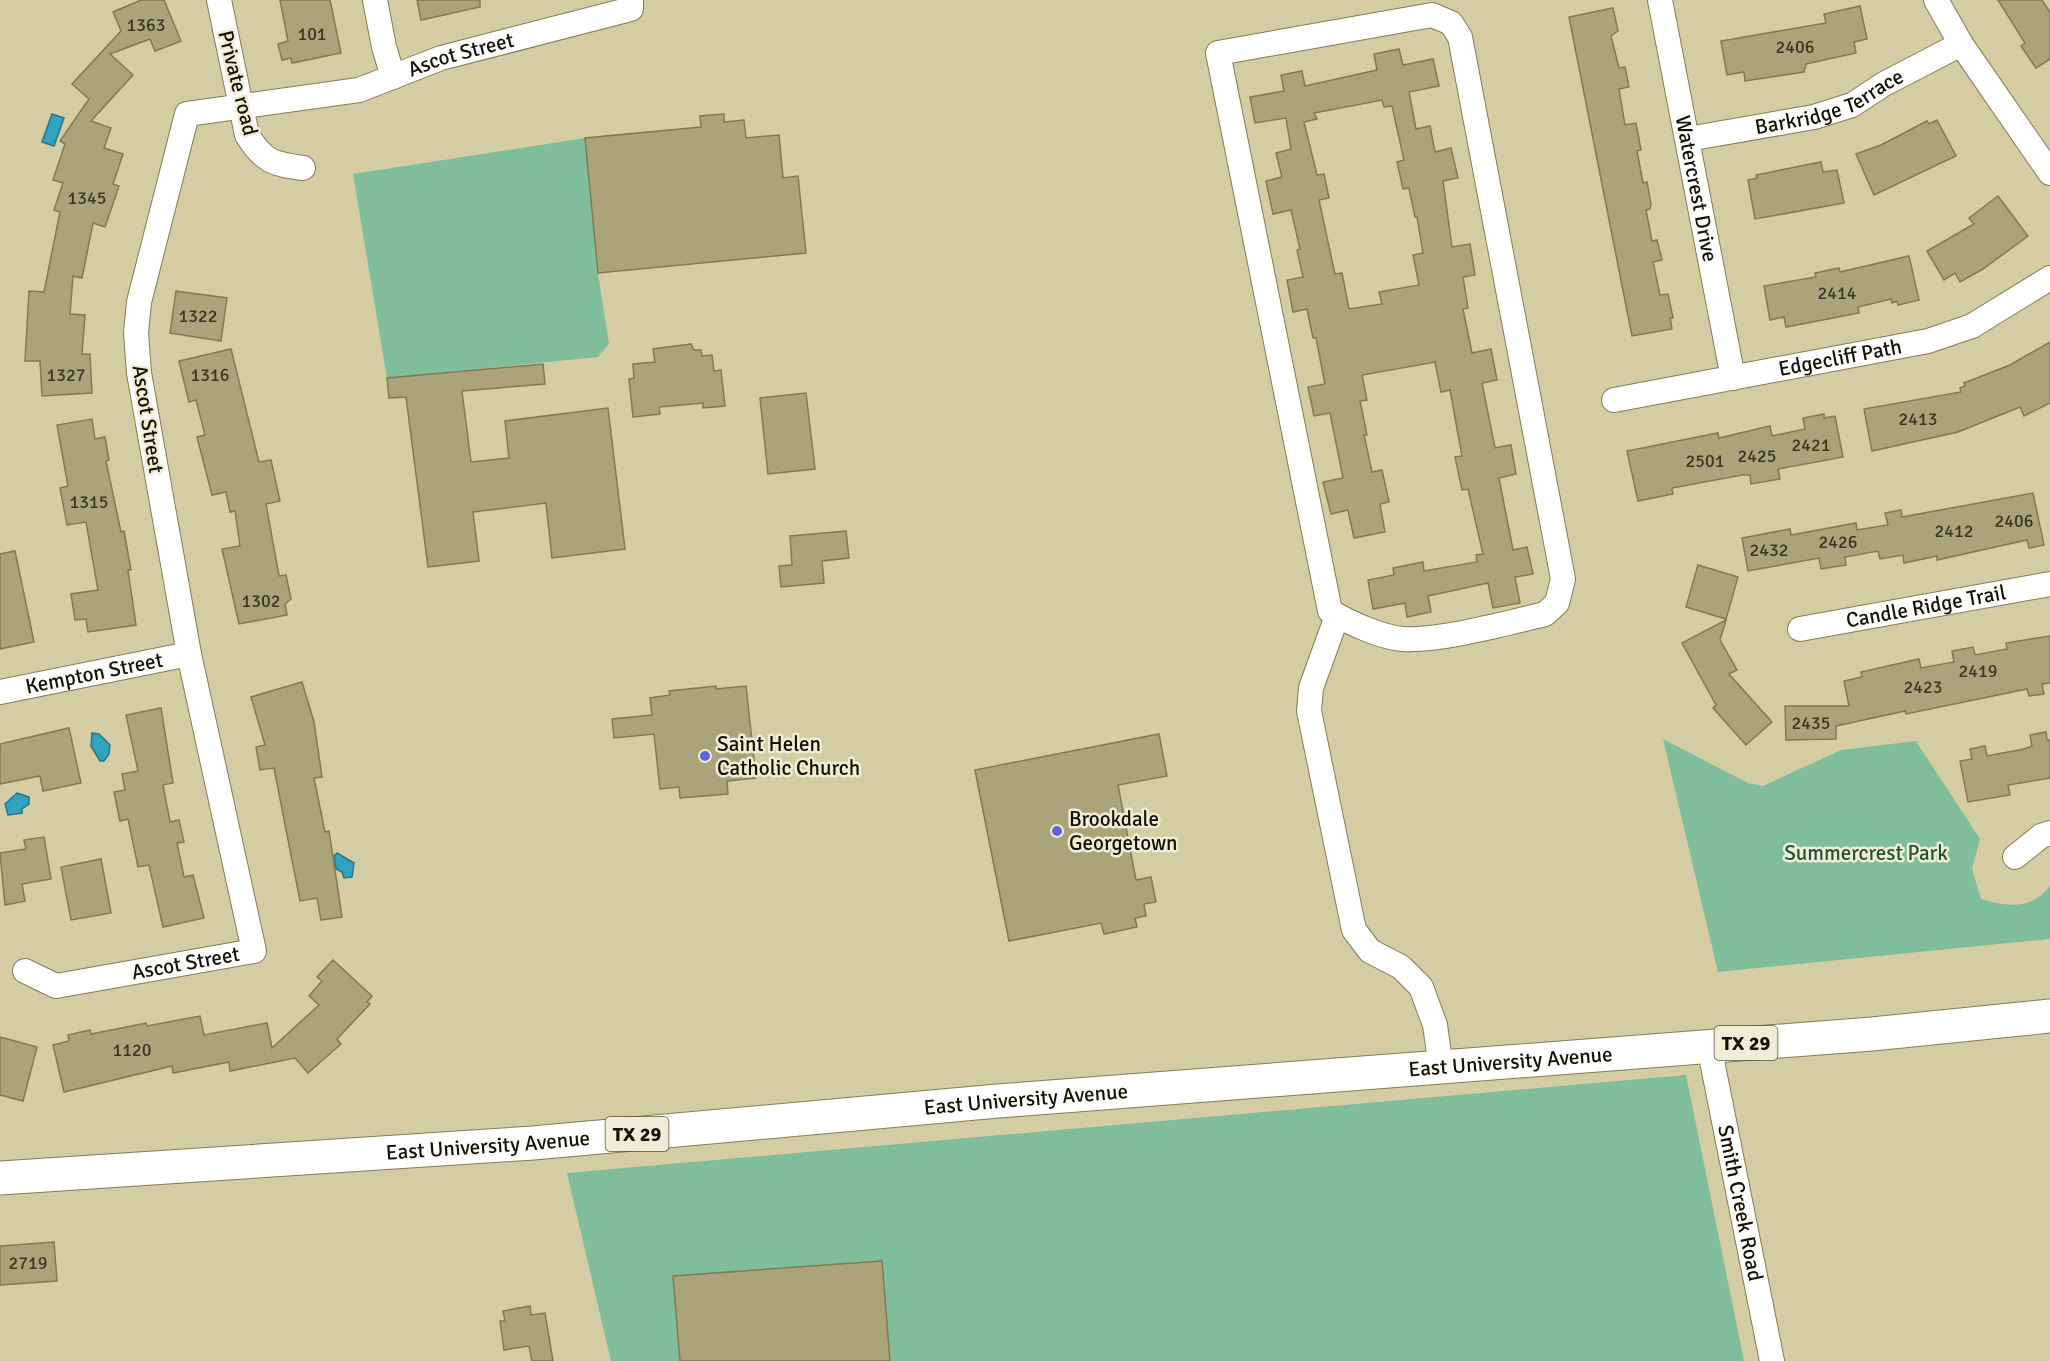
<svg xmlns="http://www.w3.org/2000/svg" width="2050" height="1361" viewBox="0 0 2050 1361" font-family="Signika,sans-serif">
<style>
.green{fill:#80be9b}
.water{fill:#31a3c0;stroke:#287787;stroke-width:1.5}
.building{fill:#aba47b;stroke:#817a52;stroke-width:1.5;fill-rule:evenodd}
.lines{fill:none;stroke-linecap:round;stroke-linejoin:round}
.street-casing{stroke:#847c55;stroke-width:26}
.primary-casing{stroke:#847c55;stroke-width:35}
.street{stroke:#fff;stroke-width:24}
.primary{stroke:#fff;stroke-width:33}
.poi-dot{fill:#6262da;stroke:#f0edd7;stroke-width:2}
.labels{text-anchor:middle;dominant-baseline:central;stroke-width:5;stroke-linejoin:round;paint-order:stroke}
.number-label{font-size:18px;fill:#3a3621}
.shield{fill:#f0edd7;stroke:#565343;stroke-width:1.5}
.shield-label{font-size:20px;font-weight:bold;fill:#141103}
.street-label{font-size:21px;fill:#141103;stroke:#f0edd7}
.poi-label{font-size:21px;fill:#141103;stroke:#f0edd7;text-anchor:start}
.park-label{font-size:21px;fill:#23513a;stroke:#f0edd7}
</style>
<rect width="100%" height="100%" fill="#d4cca2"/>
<g class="green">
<polygon points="585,138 598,273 609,344 598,357 387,378 353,174"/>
<path d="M1663,739L1748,783L1763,786L1841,750L1916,741L1980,839L1972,869L1981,899C2007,907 2032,910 2050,886V939L1718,972Z"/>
<polygon points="1686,1075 1744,1361 611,1361 567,1173"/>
</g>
<g class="water">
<polygon points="52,114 64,118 54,146 42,142"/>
<polygon points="92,733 99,734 110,745 109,754 104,761 100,761 91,746"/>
<polygon points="17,793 29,797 29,804 22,809 22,813 8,815 5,804"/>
<polygon points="337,853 354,863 352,877 344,878 342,872 336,869 334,856"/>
</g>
<g class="building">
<polygon points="141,0 164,0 181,41 155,51 150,39 110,54 133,75 91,121 111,128 104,148 123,154 113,184 119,186 105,227 93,223 82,278 73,276 70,314 85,315 82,354 90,354 92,393 42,396 40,361 25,361 29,291 44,292 60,212 54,210 63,183 53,180 65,144 60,141 89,99 72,84 121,31 113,12"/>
<polygon points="280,0 330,0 341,53 292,63 291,58 282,60 278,44 288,41"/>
<polygon points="417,0 480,0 480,7 421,20"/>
<polygon points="1998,0 2042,0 2050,12 2050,59 2036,68 2021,46 2025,43"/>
<polygon points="1860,6 1867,39 1854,42 1856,53 1806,64 1804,72 1745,81 1744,72 1727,75 1721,41 1826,23 1824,14"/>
<polygon points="1613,8 1618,31 1611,36 1619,68 1625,67 1629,87 1619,89 1625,125 1636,123 1641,150 1637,151 1643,183 1647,182 1651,204 1650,209 1646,210 1652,241 1657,240 1662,260 1653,262 1660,295 1668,294 1673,318 1670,318 1672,329 1632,336 1569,17"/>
<path d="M1399,49L1403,65L1433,59L1439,86L1409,92L1416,129L1430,126L1435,152L1451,148L1458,178L1443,181L1452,247L1470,244L1475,275L1463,277L1468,308L1463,309L1472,353L1491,349L1497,380L1482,383L1495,448L1511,445L1516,474L1499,478L1513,550L1527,547L1533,574L1515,577L1520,603L1493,608L1488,583L1428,596L1431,612L1407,617L1405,603L1373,609L1368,580L1394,575L1393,568L1423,562L1424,571L1477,562L1476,555L1483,554L1468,489L1462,490L1455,457L1462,456L1450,390L1441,392L1435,362L1362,375L1367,400L1360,401L1367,435H1364L1372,472L1382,470L1389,502L1380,504L1385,532L1354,538L1348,510L1331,514L1323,482L1343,478L1330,413L1314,416L1308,387L1325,384L1316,338H1313L1307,309L1293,312L1287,280L1303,277L1297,250L1300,249L1291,210L1273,214L1266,181L1282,177L1276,153L1291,149L1286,118L1255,123L1250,97L1284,91L1281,75L1302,71L1305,86L1377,70L1374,54ZM1382,100L1384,107L1392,106L1404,160L1397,162L1403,189L1409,188L1415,217H1417L1423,253L1413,255L1419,285L1379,292L1382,304L1349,309L1342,273L1335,274L1319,200L1329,198L1324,174L1317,175L1304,122L1317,119L1314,113Z"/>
<polygon points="724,114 724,122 744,120 746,138 779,135 783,178 798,176 806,253 598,273 585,138 701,127 700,116"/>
<polygon points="1937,120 1956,156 1874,195 1856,154 1881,145 1927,121 1929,124"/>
<polygon points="1821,162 1823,172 1837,170 1844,203 1755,219 1748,180 1757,178 1756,175"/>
<polygon points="1998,196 2028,236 1983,269 1960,282 1955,273 1944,280 1927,251 1974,224 1969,218"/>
<polygon points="1909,256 1919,300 1898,305 1897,301 1892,303 1891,299 1858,307 1859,313 1786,327 1784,317 1770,320 1764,286 1816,277 1815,273 1839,268 1840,272"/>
<polygon points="176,291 227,298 221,341 170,333"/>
<polygon points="2050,342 2050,403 2024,416 2020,407 1958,432 1872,451 1864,409 1961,392 1960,388 1965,386 1964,383 2010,365"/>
<polygon points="691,344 694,350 701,350 702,356 712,355 714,371 721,370 725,406 703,408 703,403 659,407 660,414 633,417 629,379 634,378 633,364 655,362 653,349"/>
<polygon points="231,349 259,462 271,460 280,501 266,504 279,576 286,575 291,599 285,604 287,615 239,624 222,549 240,546 235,511 230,512 226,492 212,495 197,437 205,435 196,400 189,402 179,361"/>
<polygon points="543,364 545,384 462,391 471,462 509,458 505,421 608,408 625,549 552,558 546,503 473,512 479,561 428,567 406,397 389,398 387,378"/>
<polygon points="806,393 815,469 768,474 760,398"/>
<polygon points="1824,414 1824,418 1835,416 1843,457 1778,469 1780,479 1751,484 1750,475 1742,475 1672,488 1673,494 1638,501 1627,451 1718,433 1719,438 1770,426 1772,436 1805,429 1803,418"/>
<polygon points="92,419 95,439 105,437 109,460 106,461 121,532 124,531 131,570 128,570 136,625 88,632 86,619 75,620 71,594 98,590 86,522 67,525 60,488 68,486 57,425"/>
<polygon points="2033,493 2044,545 2029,548 2027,540 1937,560 1937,556 1904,563 1903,555 1880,559 1878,551 1845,557 1846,565 1821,569 1819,558 1748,571 1742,538 1790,529 1791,535 1856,523 1857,530 1888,525 1885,513 1901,510 1902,517"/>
<polygon points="846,531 849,558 822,561 824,583 781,587 779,566 792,565 790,536"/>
<polygon points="15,551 34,642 0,649 0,554"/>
<polygon points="1698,565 1738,577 1726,619 1686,607"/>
<polygon points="1726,620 1720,640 1737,670 1729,674 1772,722 1746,745 1713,708 1716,705 1682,643"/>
<polygon points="2050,636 2050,683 2042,684 2044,694 2029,696 2027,689 1906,714 1905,711 1836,726 1836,739 1786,740 1785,706 1849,706 1844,681 1862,677 1861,672 1919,659 1921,668 1954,662 1952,651 1973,647 1975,655 2007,649 2006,643"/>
<polygon points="302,682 314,722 322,777 314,778 325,832 329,831 342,917 321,920 317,898 300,901 274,768 260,770 256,747 265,745 251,697"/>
<polygon points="716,686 716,689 746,686 756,778 727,781 728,794 680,798 679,787 660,789 654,734 614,738 612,719 652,715 650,698 670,695 669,691"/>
<polygon points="161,708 173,783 163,785 170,822 179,820 184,842 177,843 184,877 193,875 204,918 163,927 149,865 138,867 128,819 120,821 114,792 125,790 122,774 138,771 126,715"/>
<polygon points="69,728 81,783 43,791 40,776 0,784 0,744"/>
<polygon points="2046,732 2047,740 2050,740 2050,778 2008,785 2010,795 1968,802 1960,761 1972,759 1970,749 1985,746 1987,756 2024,749 2032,746 2030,735"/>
<polygon points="1159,734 1167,776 1118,785 1136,880 1151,877 1156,902 1144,904 1146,916 1135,918 1137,927 1104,934 1101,923 1009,941 975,770"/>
<polygon points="44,837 51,879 22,884 25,901 5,905 0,853 26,849 24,840"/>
<polygon points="101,859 111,913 71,920 61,867"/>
<polygon points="333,960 372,996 367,1002 370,1004 337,1039 341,1044 308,1073 295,1058 230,1071 229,1062 173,1073 172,1066 64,1092 53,1045 69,1041 68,1035 90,1030 91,1034 146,1023 147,1026 200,1016 204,1035 267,1023 272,1048 319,1005 309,996 322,981 317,977"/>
<polygon points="0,1037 37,1047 23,1101 0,1095"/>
<polygon points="54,1242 57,1281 0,1285 0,1246"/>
<polygon points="882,1261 890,1361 680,1361 673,1276"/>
<polygon points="530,1306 531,1315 545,1313 553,1361 532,1361 529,1346 504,1350 500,1321 505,1321 503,1311"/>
</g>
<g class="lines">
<defs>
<g id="street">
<path d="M219,0L247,135C264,162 273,164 303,168"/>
<polyline points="375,0 384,47 393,77"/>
<path id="s1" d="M1660,0L1733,378"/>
<polyline points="1936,0 1961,44 2050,173"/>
<path d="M1432,15L1451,23L1460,37L1563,579L1557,603L1545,614C1508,623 1440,641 1403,639C1383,638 1347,622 1330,611L1218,53Z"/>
<path id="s2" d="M1688,139L1814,117L1852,105L1884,84L1961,44"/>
<path id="s3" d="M1614,400L1928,341L1972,326L2050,278"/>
<polyline points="1337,616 1311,688 1309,711 1354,930 1370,951 1401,967 1421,987 1435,1025 1441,1067"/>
<path id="s4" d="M1800,629L2050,584"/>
<path id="s5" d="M0,692L189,654"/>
<polyline points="2015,857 2041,836 2050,833"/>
<path id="s6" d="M25,971L56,986L254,951L189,654L139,373L136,333L139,302L187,114L359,90L441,58L631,9V0"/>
<path id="s7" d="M1709,1046L1772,1361"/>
</g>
<g id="primary">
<path id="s8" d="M0,1178L533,1143L998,1101L1872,1034L2050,1016"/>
</g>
</defs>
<use href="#street" class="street-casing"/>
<use href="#primary" class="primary-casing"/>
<use href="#street" class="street"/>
<use href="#primary" class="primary"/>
</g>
<g class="poi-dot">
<circle cx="705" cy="756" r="6"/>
<circle cx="1057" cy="831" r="6"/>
</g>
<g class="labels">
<g class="number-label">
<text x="146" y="25">1363</text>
<text x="312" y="34">101</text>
<text x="1795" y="47">2406</text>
<text x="87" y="198">1345</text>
<text x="1837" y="293">2414</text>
<text x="198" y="316">1322</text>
<text x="66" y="375">1327</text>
<text x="210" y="375">1316</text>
<text x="1918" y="419">2413</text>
<text x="1811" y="445">2421</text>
<text x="1757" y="456">2425</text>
<text x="1705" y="461">2501</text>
<text x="89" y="502">1315</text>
<text x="2014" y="521">2406</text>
<text x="1954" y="531">2412</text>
<text x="1838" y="542">2426</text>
<text x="1769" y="550">2432</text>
<text x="261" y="601">1302</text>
<text x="1978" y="671">2419</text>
<text x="1923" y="687">2423</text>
<text x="1811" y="723">2435</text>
<text x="132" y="1050">1120</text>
<text x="28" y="1263">2719</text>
</g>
<g class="shield">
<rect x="1714.5" y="1026" width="63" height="34" rx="4.5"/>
<rect x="605.5" y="1117" width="63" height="34" rx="4.5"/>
</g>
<g class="shield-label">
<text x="1746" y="1043">TX 29</text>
<text x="637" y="1134">TX 29</text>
</g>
<g class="street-label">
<text stroke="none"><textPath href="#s6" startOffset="1372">Ascot Street</textPath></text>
<text transform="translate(238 83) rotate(76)">Private road</text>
<text stroke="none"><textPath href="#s2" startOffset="147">Barkridge Terrace</textPath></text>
<text stroke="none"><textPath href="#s1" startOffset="192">Watercrest Drive</textPath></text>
<text stroke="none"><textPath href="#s3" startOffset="230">Edgecliff Path</textPath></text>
<text transform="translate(148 419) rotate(81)">Ascot Street</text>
<text stroke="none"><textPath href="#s4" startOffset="128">Candle Ridge Trail</textPath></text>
<text stroke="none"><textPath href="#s5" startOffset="96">Kempton Street</textPath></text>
<text stroke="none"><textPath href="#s6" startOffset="166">Ascot Street</textPath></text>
<text stroke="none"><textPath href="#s8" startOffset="1515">East University Avenue</textPath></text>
<text stroke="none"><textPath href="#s8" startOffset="1029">East University Avenue</textPath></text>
<text stroke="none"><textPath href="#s8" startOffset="489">East University Avenue</textPath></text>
<text stroke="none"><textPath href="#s7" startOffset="160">Smith Creek Road</textPath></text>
</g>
<g class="poi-label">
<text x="717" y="744">Saint Helen<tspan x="717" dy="24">Catholic Church</tspan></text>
<text x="1069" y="819">Brookdale<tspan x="1069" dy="24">Georgetown</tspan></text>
</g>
<g class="park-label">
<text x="1866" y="853">Summercrest Park</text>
</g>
</g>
</svg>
